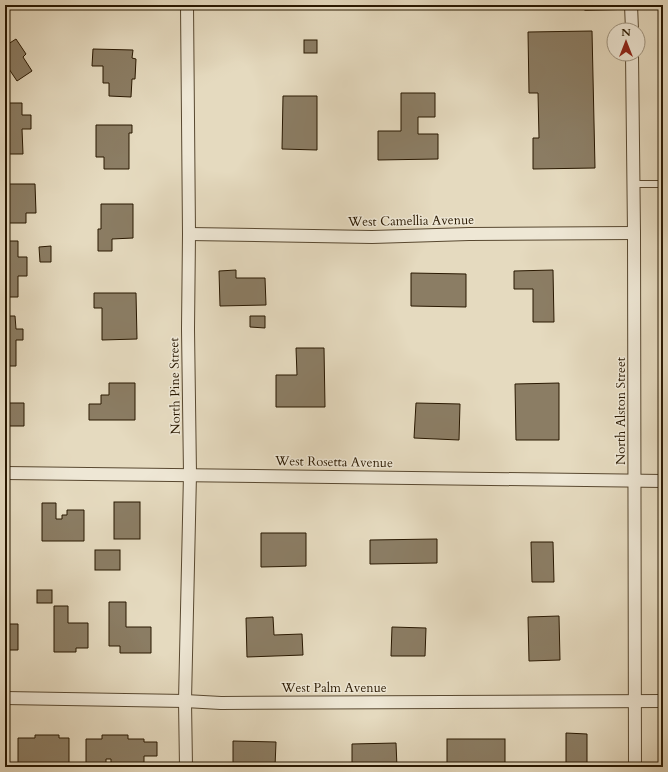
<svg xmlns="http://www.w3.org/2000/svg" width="668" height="772" viewBox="0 0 668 772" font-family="Cardo,serif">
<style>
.building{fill:#8b7d64;stroke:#291801}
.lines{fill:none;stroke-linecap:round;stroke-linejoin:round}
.service-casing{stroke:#584830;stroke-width:8}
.minor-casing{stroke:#584830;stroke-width:14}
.service{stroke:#eee7d5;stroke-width:6}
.minor{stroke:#eee7d5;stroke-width:12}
.labels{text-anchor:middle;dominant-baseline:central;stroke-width:3;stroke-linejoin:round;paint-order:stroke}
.street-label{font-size:13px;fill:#291801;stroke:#eee7d5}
</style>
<rect width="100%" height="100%" fill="#e5dabf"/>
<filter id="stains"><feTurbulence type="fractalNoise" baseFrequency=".005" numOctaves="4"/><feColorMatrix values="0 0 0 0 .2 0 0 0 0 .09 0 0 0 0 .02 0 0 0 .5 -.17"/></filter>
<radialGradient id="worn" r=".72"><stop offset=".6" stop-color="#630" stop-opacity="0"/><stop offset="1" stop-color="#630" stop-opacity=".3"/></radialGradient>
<g class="building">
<polygon points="592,31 595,168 533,169 533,138 539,138 538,93 529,93 528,32"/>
<polygon points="16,39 26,54 23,57 32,71 17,81 5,63 5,46"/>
<rect x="304" y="40" width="13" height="13"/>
<polygon points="93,49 133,50 132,58 136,59 135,79 132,79 131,97 109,96 109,83 103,83 103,66 92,66"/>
<polygon points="401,93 435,93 435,117 418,117 418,134 438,134 438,159 378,160 378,131 401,131"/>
<polygon points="283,96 317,96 317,150 282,149"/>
<polygon points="5,103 22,103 22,115 31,115 31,129 22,129 23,154 5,154"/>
<polygon points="96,125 132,125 132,133 129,133 129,169 104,169 104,157 96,157"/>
<polygon points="5,184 35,184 36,213 26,213 26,223 5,223"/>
<polygon points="101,204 133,204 133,238 112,239 112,251 98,251 98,229 101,229"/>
<polygon points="5,241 18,241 18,257 27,257 27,276 18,276 18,297 5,297"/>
<polygon points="51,246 51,262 40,262 39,247"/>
<polygon points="236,270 236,278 265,278 266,305 220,306 219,271"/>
<polygon points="553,270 554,322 533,322 533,289 514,289 514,271"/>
<polygon points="411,273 466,274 466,307 411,306"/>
<polygon points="94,293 136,293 137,339 102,340 102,308 94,308"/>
<polygon points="5,316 15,316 16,329 23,329 23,340 16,340 16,366 5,366"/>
<polygon points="250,316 265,316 265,328 250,327"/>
<polygon points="296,348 324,348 325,407 276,407 276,375 297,375"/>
<polygon points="109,383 135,383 135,420 89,420 89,404 101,404 101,395 109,395"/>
<polygon points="559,383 559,440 516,440 515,384"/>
<polygon points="5,388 9,388 9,403 24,403 24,426 5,426"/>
<polygon points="416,403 460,404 459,440 414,438"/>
<rect x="114" y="502" width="26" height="37"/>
<polygon points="42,503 56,503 56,519 62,519 62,515 67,515 67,510 84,510 84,541 42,541"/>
<polygon points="261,533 306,533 306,566 261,567"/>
<polygon points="437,539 437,563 370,564 370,540"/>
<polygon points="531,542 553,542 554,582 532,582"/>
<rect x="95" y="550" width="25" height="20"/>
<rect x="37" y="590" width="15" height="13"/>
<polygon points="109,602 126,602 126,627 151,627 151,653 120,653 120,646 109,646"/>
<polygon points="54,606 68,606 68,623 88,623 88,648 76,648 76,652 54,652"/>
<polygon points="559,616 560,660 529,661 528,617"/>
<polygon points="5,617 6,617 6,624 18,624 18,650 5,650"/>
<polygon points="273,617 274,635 302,634 303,655 247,657 246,618"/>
<polygon points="392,627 426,628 425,656 391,656"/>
<polygon points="566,733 587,734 587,767 566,767"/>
<polygon points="35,735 59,735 59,738 69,738 69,765 53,765 53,767 33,767 33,765 18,765 18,738 35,738"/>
<polygon points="102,735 128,735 128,739 144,739 144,742 157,742 157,756 144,756 144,766 111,767 111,759 106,759 106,766 86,766 86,739 102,739"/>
<rect x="447" y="739" width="58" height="26"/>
<polygon points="233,741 276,742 275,767 233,767"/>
<polygon points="396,743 397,767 352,767 352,744"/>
</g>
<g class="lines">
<defs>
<g id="service">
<polyline points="587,7 649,5"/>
<polyline points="633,184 663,184"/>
</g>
<g id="minor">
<polyline points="631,5 632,30"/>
<polyline points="632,54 634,233 635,767"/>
<polyline points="189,234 372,237 469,234 634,233"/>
<polyline points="5,473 663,481"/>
<polyline points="5,698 185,701 221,703 663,701"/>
<polyline points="186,767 185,701 190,474 188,329 189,234 187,5"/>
</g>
</defs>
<use href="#service" class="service-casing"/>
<use href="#minor" class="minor-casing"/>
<use href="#service" class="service"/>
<use href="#minor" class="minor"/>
</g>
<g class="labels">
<g class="street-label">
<text transform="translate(411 221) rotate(-1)">West Camellia Avenue</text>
<text transform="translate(175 386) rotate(-91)">North Pine Street</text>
<text transform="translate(621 411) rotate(-90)">North Alston Street</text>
<text transform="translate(334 462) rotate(1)">West Rosetta Avenue</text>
<text x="334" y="688">West Palm Avenue</text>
</g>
</g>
<rect width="668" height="772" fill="none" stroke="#e5dabf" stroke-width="20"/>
<rect x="6" y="6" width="656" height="760" fill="none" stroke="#291801" stroke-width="2"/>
<rect x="10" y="10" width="648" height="752" fill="none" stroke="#291801"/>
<g transform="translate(626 42)"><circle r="19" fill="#eee7d5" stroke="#9f9480"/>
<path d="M0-3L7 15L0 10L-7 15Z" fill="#8f2418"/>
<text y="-6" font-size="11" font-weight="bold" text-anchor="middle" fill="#291801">N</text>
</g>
<rect width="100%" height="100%" filter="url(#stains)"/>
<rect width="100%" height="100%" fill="url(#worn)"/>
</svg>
